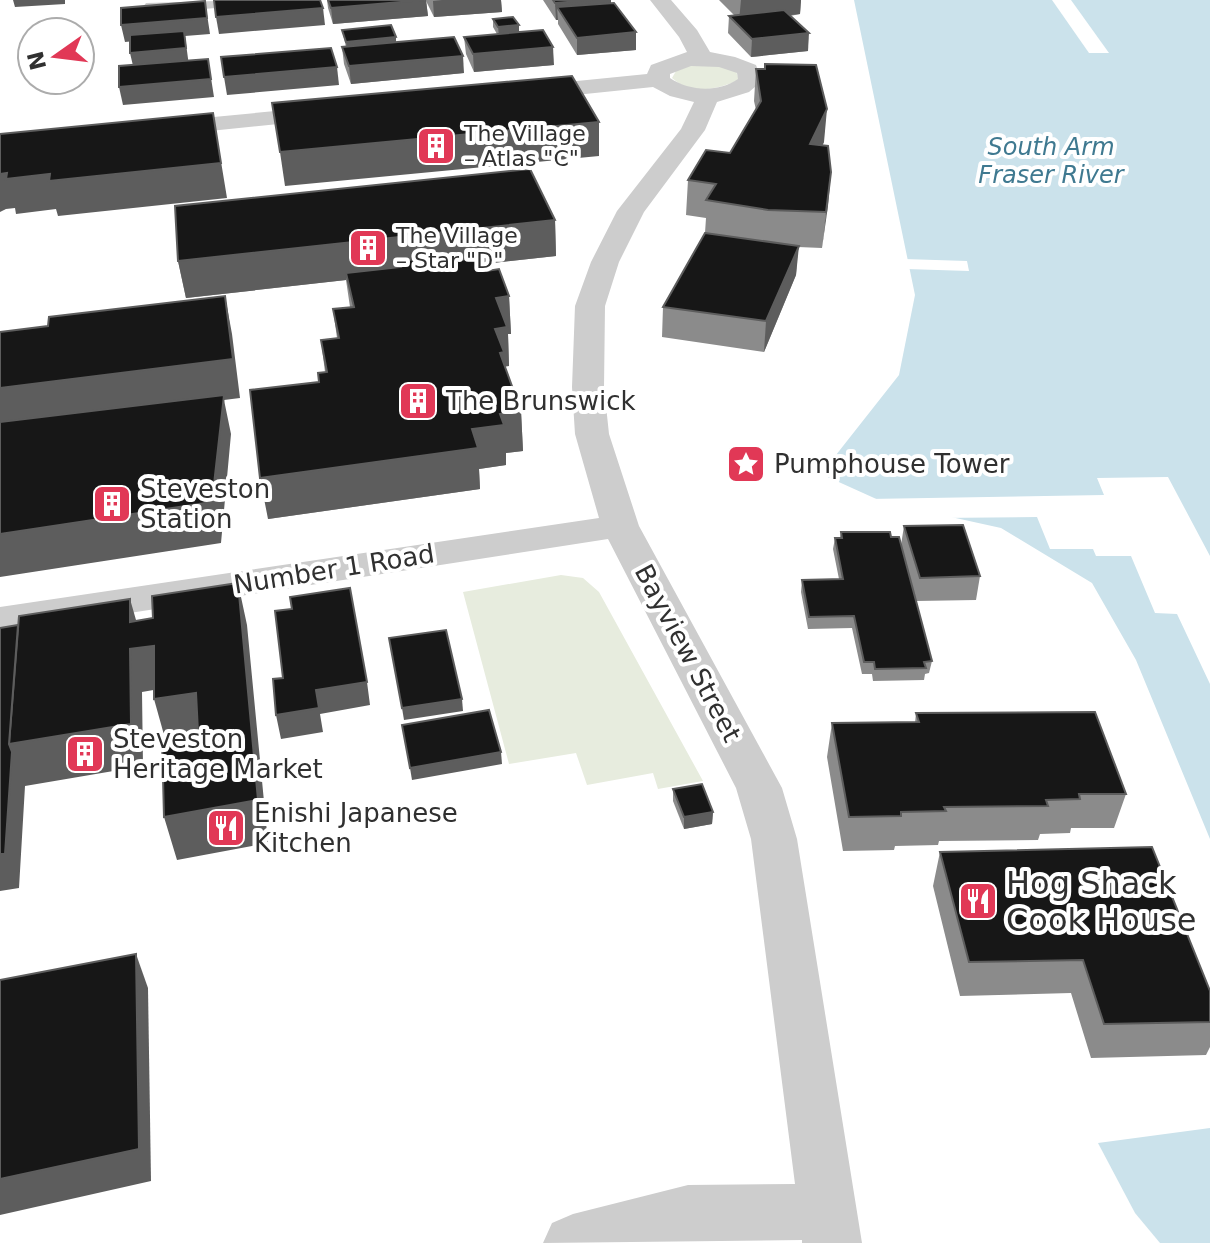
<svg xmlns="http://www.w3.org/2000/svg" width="1210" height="1243" viewBox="0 0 1210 1243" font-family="'DejaVu Sans',sans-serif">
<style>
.green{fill:#e7ecde}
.water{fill:#cbe2eb}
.pier{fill:#fff}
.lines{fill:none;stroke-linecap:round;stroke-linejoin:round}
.street{fill:#cdcdcd;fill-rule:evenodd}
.wall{fill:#8b8b8b}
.shaded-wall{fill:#5d5d5d}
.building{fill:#171717;stroke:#5d5d5d;stroke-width:2}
.labels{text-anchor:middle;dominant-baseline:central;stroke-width:8;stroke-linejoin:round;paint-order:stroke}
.far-poi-label{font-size:22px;fill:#303030;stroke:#fff;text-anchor:start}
.far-water-label{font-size:24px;font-style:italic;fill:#3f7990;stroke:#fff}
.poi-label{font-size:26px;fill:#303030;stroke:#fff;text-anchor:start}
.street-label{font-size:26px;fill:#303030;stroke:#fff}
.near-poi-label{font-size:32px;fill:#303030;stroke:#fff;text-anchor:start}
</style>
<rect width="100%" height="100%" fill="#fff"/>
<g class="green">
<path d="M710,64L736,71L739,80C718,89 692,96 672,78L676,71L690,65Z"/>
<polygon points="561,575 583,578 599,592 703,781 658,789 653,773 587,785 576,753 509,764 463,592"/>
</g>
<g class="water">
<polygon points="854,0 1210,0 1210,839 1136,660 1092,583 1001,528 883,502 821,474 899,375 915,295"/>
<polygon points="1210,1128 1210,1243 1160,1243 1135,1213 1098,1143"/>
</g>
<g class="pier">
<polygon points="1052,0 1071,0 1109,53 1089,53"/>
<polygon points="904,259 967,261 969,271 906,269"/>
<polygon points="1168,477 1210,556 1210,684 1177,614 1155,613 1131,556 1096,556 1093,549 1050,549 1037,517 937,518 883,506 868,499 1104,495 1097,478"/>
</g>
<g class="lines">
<g class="street">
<polygon points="251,0 241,6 153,13 143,7 146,3"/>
<path d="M650,0H671L697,30L710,52L735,57L756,65L762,81L749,92L717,102L705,130L644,212L619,262L605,306L604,387L609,434L639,526L782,788L797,839L862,1243H802V1240L543,1243L552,1223L573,1214L688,1185L795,1184L751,839L736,788L608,539L0,633V607L599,518L575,434L572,387L575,306L591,262L617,211L681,129L694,102L670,96L653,87L527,100L519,98L515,93L519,88L527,86L647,74L651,65L687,52L679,37ZM691,66L719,67L737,73L738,79C718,93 689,91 670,78V74Z"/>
<polygon points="328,106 337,108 340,113 337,118 161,136 152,134 149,129 152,124 161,122"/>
</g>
</g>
<g class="wall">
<polygon points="327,0 501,0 502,12 434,17 426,1 428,16 333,24 328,8"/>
<polygon points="543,0 611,0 611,3 636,50 577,55 558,24 558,20 556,20"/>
<polygon points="719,0 801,0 800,14 790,16 808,51 751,57 728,33 729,16 734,15"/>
<polygon points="493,19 519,25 519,32 554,65 474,72 466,54 464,37 497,34 493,27"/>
<polygon points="342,30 396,37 396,42 464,73 351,84 344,64 342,47 346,47"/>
<polygon points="756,69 824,142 822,146 831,172 822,248 798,247 796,275 764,352 662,337 663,307 705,233 706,218 686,215 688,180 730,153 756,110 754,101"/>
<polygon points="555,220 556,256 484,264 487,271 509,296 511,334 508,334 509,366 505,367 521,411 523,451 506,453 506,465 479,469 480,489 268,519 319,382 325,372 321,340 337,338 333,309 350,307 346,280 186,298 178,261"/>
<polygon points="904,526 980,576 976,600 916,601 932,661 929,673 925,674 924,680 873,681 872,674 862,674 852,628 808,629 801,592 802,580 839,579 833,549 835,538 840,538 841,532 891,537 901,545"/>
<polygon points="916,713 1126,794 1114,828 1071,828 1070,833 1040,834 1038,840 939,841 938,845 895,846 894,850 843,851 827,757 832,723 915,723"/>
<polygon points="673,789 713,812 712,824 684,829 673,801"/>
<polygon points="940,852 1210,991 1210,1047 1206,1055 1091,1058 1071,993 960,996 933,886"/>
</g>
<g class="shaded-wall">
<polygon points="13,0 65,0 65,4 15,7"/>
<polygon points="426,0 428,16 333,24 331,8"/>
<polygon points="442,0 501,0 502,12 434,17 433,1"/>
<polygon points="592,0 611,0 611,15 557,7 558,20 556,20 555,3"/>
<polygon points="741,0 801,0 800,14 739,21"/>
<polygon points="205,1 210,34 185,36 189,66 134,70 130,53 185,36 125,42 121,25"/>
<polygon points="323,8 325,25 219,34 216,17"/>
<polygon points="519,25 519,34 499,36 498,27"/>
<polygon points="636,32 636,50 577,55 577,38"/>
<polygon points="809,33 808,51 751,57 752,39"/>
<polygon points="396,37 396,46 347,50 346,42"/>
<polygon points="553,47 554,65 474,72 473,54"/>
<polygon points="463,56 464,73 351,84 349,66"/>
<polygon points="208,59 214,97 123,105 119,87"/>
<polygon points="337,67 339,85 227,95 224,77"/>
<polygon points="827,109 824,142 806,178 810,144"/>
<polygon points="213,113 227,198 58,216 56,209 16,214 15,208 6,209 0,212 0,174"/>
<polygon points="599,122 599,156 285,186 280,152"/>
<polygon points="831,172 828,206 822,248 826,212"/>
<polygon points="555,220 556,256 402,273 399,261 401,273 346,273 346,280 186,298 178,261"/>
<polygon points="799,246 796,275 764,352 766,321"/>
<polygon points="225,296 232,334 240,398 224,400 231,434 221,543 0,577 0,388"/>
<polygon points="509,296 511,334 508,334 509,366 505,366 506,391 495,329 496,298"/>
<polygon points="521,411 523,451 506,453 506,465 479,469 480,489 268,519 260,478 472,429 500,414"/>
<polygon points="238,583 247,625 268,843 177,860 164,817 258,800"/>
<polygon points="130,599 142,641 154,646 165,688 142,692 143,766 25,786 19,888 0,891 0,854 9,744 130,649"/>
<polygon points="367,682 370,705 320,714 323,732 281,739 276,715 316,690"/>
<polygon points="196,693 206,735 166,742 154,699"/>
<polygon points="462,699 463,711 404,720 402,708"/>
<polygon points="501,752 502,764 412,780 410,768"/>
<polygon points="713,812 712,824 684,829 684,817"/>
<polygon points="136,954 148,988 151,1181 0,1215 0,1179"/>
</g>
<g class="building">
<polygon points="214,0 320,0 323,8 216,17"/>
<polygon points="328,0 424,0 331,8"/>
<polygon points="553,0 592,0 555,3"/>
<polygon points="205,1 207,18 121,25 121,8"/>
<polygon points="614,3 636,32 577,38 557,7"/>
<polygon points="784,10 809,33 752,39 729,16"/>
<polygon points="513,17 519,25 498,27 493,19"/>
<polygon points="391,25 396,37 346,42 342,30"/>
<polygon points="543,30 553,47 473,54 464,37"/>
<polygon points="184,31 186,48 130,53 130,35"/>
<polygon points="454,37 463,56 349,66 342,47"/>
<polygon points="331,48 337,67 224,77 221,57"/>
<polygon points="208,59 211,79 119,87 119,66"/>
<polygon points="765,64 816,65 827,109 810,144 828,146 831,172 826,212 768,210 706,200 716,184 688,180 706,150 730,153 761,101 756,69 765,69"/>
<polygon points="572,76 599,122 280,152 272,103"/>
<polygon points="213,113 221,163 49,181 50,174 6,179 7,173 0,174 0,134"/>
<polygon points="530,169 555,220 178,261 175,206"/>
<polygon points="705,233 799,246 766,321 663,307"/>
<polygon points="482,257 487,271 499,269 509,296 496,298 507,327 495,329 504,352 500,353 521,411 500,414 504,425 472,429 478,448 260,478 250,390 319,382 318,373 327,372 321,340 339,338 333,309 354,307 346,273 401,267 399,261 426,258 428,264"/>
<polygon points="225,296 233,359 0,388 0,332 48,326 49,317"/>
<polygon points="224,395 212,502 0,534 0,422"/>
<polygon points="963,525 980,576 920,578 904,526"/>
<polygon points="841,532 890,532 891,537 899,537 932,661 924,662 926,668 875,669 874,662 864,662 854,616 809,617 802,580 843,579 835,538 842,538"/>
<polygon points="238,583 258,800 164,817 162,738 198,732 196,693 154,699 154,646 130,649 131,724 9,744 19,616 130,599 130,622 153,618 152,596"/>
<polygon points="350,588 367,682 316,690 319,708 276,715 273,679 283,678 275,611 292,609 290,597"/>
<polygon points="18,625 9,744 12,752 5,854 0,854 0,628"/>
<polygon points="446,630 462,699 402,708 389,638"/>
<polygon points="489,710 501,752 410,768 402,725"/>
<polygon points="1095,712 1126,794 1079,794 1080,799 1046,800 1048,806 944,807 946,811 901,812 901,816 849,817 832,723 919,722 916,713"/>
<polygon points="702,784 713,812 684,817 673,789"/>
<polygon points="1152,847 1210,991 1210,1022 1104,1024 1083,960 969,962 940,852"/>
<polygon points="136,954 139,1149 0,1179 0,980"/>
</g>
<defs>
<symbol id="building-square" viewBox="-11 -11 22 22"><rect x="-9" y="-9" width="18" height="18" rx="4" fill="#e13856" stroke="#fff"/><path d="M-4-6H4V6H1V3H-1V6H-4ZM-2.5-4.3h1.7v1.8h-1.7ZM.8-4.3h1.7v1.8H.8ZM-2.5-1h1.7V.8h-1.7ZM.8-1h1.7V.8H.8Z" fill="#fff"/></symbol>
<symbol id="sight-square" viewBox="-11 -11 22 22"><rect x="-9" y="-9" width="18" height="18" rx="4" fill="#e13856" stroke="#fff"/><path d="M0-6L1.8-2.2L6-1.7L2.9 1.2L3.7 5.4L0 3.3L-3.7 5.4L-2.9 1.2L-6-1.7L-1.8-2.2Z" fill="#fff"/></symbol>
<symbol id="restaurant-square" viewBox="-11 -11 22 22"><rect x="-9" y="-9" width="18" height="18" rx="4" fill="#e13856" stroke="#fff"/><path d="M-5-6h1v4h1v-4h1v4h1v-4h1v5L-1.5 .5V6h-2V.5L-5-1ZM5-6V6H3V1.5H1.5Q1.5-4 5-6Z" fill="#fff"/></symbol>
</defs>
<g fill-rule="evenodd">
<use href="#building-square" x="414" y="124" width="44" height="44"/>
<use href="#building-square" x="346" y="226" width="44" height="44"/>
<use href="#building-square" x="396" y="379" width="44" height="44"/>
<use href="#sight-square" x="724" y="442" width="44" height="44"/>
<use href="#building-square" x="90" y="482" width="44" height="44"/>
<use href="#building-square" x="63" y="732" width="44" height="44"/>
<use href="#restaurant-square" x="204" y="806" width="44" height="44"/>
<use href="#restaurant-square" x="956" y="879" width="44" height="44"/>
</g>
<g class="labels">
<g class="far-poi-label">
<text x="464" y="133">The Village<tspan x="464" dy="25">– Atlas "C"</tspan></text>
<text x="396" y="235">The Village<tspan x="396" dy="25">– Star "D"</tspan></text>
</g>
<g class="far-water-label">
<text x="1051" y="147">South Arm<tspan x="1051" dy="28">Fraser River</tspan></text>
</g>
<g class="poi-label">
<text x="446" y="401">The Brunswick</text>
<text x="774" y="464">Pumphouse Tower</text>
<text x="140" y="489">Steveston<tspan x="140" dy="30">Station</tspan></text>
<text x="113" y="739">Steveston<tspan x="113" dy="30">Heritage Market</tspan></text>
<text x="254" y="813">Enishi Japanese<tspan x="254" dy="30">Kitchen</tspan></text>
</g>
<g class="street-label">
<text transform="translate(334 569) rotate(-9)">Number 1 Road</text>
<text transform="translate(688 653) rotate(62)">Bayview Street</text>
</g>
<g class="near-poi-label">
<text x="1006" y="883">Hog Shack<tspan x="1006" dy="37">Cook House</tspan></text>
</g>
</g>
<g transform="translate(56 56) rotate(256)"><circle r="38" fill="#ffffff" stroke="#acacac" stroke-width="2"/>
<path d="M0-6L14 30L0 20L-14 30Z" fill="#e13856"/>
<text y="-12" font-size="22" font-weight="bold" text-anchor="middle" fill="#303030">N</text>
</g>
</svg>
